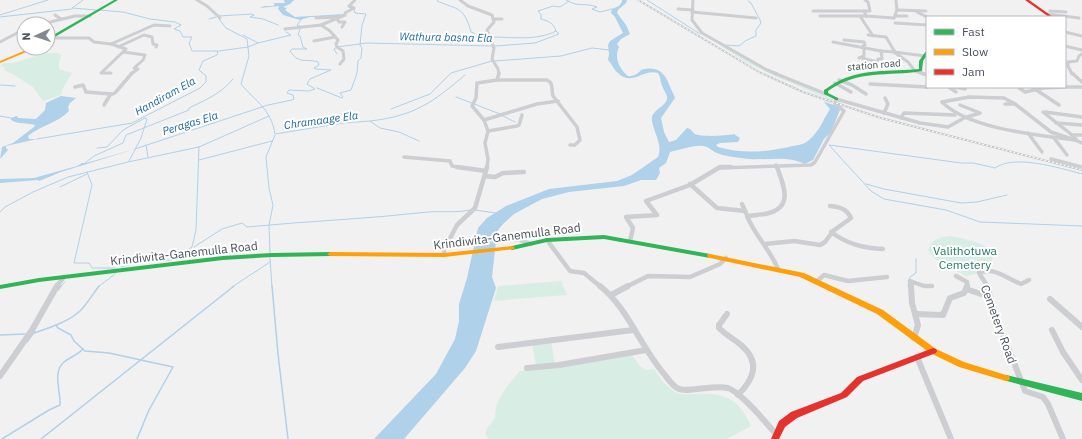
<svg xmlns="http://www.w3.org/2000/svg" width="1082" height="439" viewBox="0 0 1082 439" font-family="'IBM Plex Sans',sans-serif">
<style>
.green{fill:#d8eee5}
.water{fill:#afd1e9}
.lines{fill:none;stroke-linecap:round;stroke-linejoin:round}
.stream-far1{stroke:#afd1e9;stroke-width:1}
.stream{stroke:#afd1e9;stroke-width:1.5}
.street-far3{stroke:#cdced1;stroke-width:3}
.street-far2{stroke:#cdced1;stroke-width:3.5}
.street-far1{stroke:#cdced1;stroke-width:4.5}
.street{stroke:#cdced1;stroke-width:6}
.fast{fill:#30b455;fill-rule:evenodd}
.slow{fill:#ff9f0a;fill-rule:evenodd}
.jam{fill:#e5322d;fill-rule:evenodd}
.rail-casing{stroke:#c7c8ca;stroke-width:2}
.rail{stroke:#fff;stroke-width:1;stroke-dasharray:2;stroke-linecap:butt}
.labels{text-anchor:middle;dominant-baseline:central;stroke-width:4;stroke-linejoin:round;paint-order:stroke}
.far-street-label{font-size:10px;fill:#494f5c;stroke:#fff}
.far-water-label{font-size:11px;font-style:italic;fill:#1867a0;stroke:#fff}
.street-label{font-size:12px;fill:#494f5c;stroke:#fff}
.park-label{font-size:12px;fill:#1f785f;stroke:#fff}
</style>
<rect width="100%" height="100%" fill="#f1f1f1"/>
<g class="green">
<polygon points="719,45 803,86 833,99 829,104 824,102 828,99 770,74 746,62"/>
<polygon points="46,53 58,53 61,55 59,63 59,69 72,73 62,90 61,95 43,101 33,87 14,75 4,70 5,67 0,66 4,63 13,63"/>
<path d="M949,236C959,237 983,243 990,249C994,254 992,263 991,268C983,270 973,276 966,276L934,258L928,250C932,239 938,238 949,236Z"/>
<polygon points="561,281 567,295 494,301 498,286"/>
<polygon points="551,341 555,364 536,366 532,343"/>
<path d="M632,355L640,366L646,370L654,369C660,377 666,387 675,392C680,395 687,394 693,394C723,393 738,396 751,426L727,439H488C481,429 492,425 495,417C496,414 495,411 496,408C499,395 511,381 520,371Z"/>
</g>
<g class="water">
<polygon points="284,0 294,0 290,4 283,7 287,8 285,10 295,17 344,14 336,17 310,17 300,20 283,15 278,9 279,6 260,8 264,6 273,6 275,4 273,3 285,3"/>
<path d="M622,0H627L626,3L618,10L617,13L626,25L630,34L621,39L617,44L619,47C614,57 619,69 628,76C632,77 638,74 641,70C660,65 665,74 671,89C673,93 674,95 675,98L661,118L664,132L669,142L676,140L687,128C692,129 691,131 695,134C701,137 727,136 734,134L740,138L738,142L720,143L716,145L718,147C742,154 765,152 789,147C796,145 804,145 809,140C819,132 823,120 830,109L824,102L834,105L840,110L831,132L824,139L813,160L805,164C785,154 762,162 741,158C733,157 724,156 717,153C712,151 708,146 703,146C693,145 680,150 670,152L666,163L659,168L660,173L656,180H641L624,186L569,192L542,199L514,214L503,224L498,230L496,241L492,277L496,288L476,351L465,368L404,439H374L436,374L455,339L459,321V304L467,278L478,228L487,218L506,206L549,189L617,181L632,175L658,157C663,145 654,133 652,121C650,109 669,107 667,96C666,93 664,91 663,88C660,82 661,78 658,73C643,68 632,87 618,73C614,70 612,64 608,60L609,54L608,45L610,41L623,33L615,17L611,13L612,9L619,6L622,2Z"/>
<path d="M61,96L76,98L70,103L68,107L69,111C58,123 41,125 28,136L29,139H37L6,146V148L8,150L0,159L2,147L13,143L34,127L35,125C26,122 19,125 11,120V118L17,116L18,118L36,119L45,110L46,103Z"/>
<polygon points="135,149 61,172 39,181 38,180 0,183 0,179 34,178 77,166 82,163 86,163"/>
</g>
<g class="lines">
<g class="stream-far1">
<polyline points="83,0 72,8 96,10"/>
<path d="M438,0L437,1C459,10 464,7 471,32L474,33L475,36L488,37"/>
<path d="M566,0C579,8 584,2 597,7L592,9L600,12L612,9"/>
<polyline points="647,0 700,34"/>
<polyline points="0,15 48,0"/>
<polyline points="219,16 252,14 254,15 250,17 263,19 278,25"/>
<polyline points="0,17 72,9"/>
<polyline points="209,19 216,17"/>
<path d="M219,19L226,28L247,39L249,56L241,84C256,102 271,109 275,134L343,123L370,121L380,128L399,132L419,141"/>
<polyline points="300,26 297,25 301,20"/>
<path d="M491,37C512,37 537,41 556,31C554,23 548,21 541,19V15L538,11L553,6L560,7L569,1"/>
<polyline points="258,43 291,35 286,32"/>
<polyline points="726,45 739,46 745,41 756,36 756,30 761,23 760,20 751,3 748,1"/>
<polyline points="495,46 535,43 559,34 556,31"/>
<polyline points="219,51 248,47 258,43 243,35"/>
<polyline points="337,54 334,49 337,47 367,43 492,46"/>
<polyline points="495,61 561,56 592,48 609,50"/>
<polyline points="0,85 15,86"/>
<polyline points="317,88 342,98 343,97 340,93 351,90 357,73 358,61 361,58 362,48 360,45 362,25 366,14 355,13 354,9"/>
<polyline points="456,97 500,114"/>
<polyline points="391,109 430,94 451,73 492,61"/>
<polyline points="0,116 11,118"/>
<polyline points="503,116 515,122"/>
<path d="M370,121C414,116 432,103 465,75"/>
<polyline points="37,139 132,123 200,88 206,82 206,76 199,70 203,61 217,55 218,51 192,51 189,43 192,37 183,37 180,31 174,29 181,25 175,22 150,19 123,12 99,10"/>
<polyline points="146,145 148,157"/>
<polyline points="97,148 107,147 123,130 145,118 147,119 141,138 129,161"/>
<path d="M135,149L268,105L292,100L294,99L293,95L287,93L289,90L309,91L315,89L307,84L310,79L331,70L316,69L314,68L319,65L318,62C304,58 300,65 290,51L292,49H307L303,47L300,36L298,35L300,29"/>
<polyline points="199,160 272,141"/>
<path d="M85,163L94,156L123,143L126,135L189,110V108C205,100 221,94 233,79"/>
<polyline points="87,172 92,185 74,263 89,263 92,268 115,268"/>
<path d="M1082,174C1060,168 1014,154 995,168L973,163H961L829,145L871,191L884,199L946,210L980,222L1082,226"/>
<polyline points="866,184 884,189 961,203 977,202 1007,195"/>
<polyline points="60,187 87,174"/>
<polyline points="475,210 496,213"/>
<polyline points="0,212 5,207 33,192 68,177 128,162 199,147 269,116"/>
<path d="M194,247L222,229L242,223L247,227C307,221 368,219 428,212C442,211 456,213 470,210"/>
<polyline points="270,253 269,225 273,205 269,188 266,157 275,135"/>
<polyline points="270,258 272,287"/>
<polyline points="121,267 139,262 171,260 192,247 196,230 199,147"/>
<polyline points="908,286 910,277 916,273 916,259"/>
<polyline points="60,287 65,282"/>
<polyline points="98,287 115,274"/>
<polyline points="232,287 270,262"/>
</g>
<g class="stream">
<polyline points="272,286 278,354 288,439"/>
<polyline points="58,290 61,286"/>
<polyline points="56,325 58,328 71,335 74,341 85,351 109,353 173,367 149,410 137,439"/>
<path d="M34,333C49,328 68,322 80,311C87,304 93,294 99,286"/>
<polyline points="0,335 25,334"/>
<polyline points="27,342 35,331"/>
<path d="M2,439L49,410L60,405C61,392 52,372 64,362C70,357 78,355 83,349"/>
<polyline points="41,439 234,286"/>
</g>
<g class="street-far3">
<polyline points="197,0 207,6 220,18"/>
<polyline points="460,0 468,6 492,15 494,22 487,30 494,48 492,59 498,69 499,74"/>
<polyline points="693,0 692,20 702,33 767,70 777,74"/>
<polyline points="865,0 868,2 870,11 864,11 866,16 860,16 873,36"/>
<polyline points="678,9 693,10"/>
<polyline points="897,10 926,11"/>
<polyline points="813,11 864,11"/>
<polyline points="1050,11 1066,12"/>
<polyline points="692,12 756,18"/>
<polyline points="917,12 927,17"/>
<polyline points="1048,14 1079,18"/>
<polyline points="55,15 61,19"/>
<polyline points="820,16 860,16"/>
<polyline points="866,16 894,18"/>
<polyline points="895,16 907,16"/>
<polyline points="316,18 338,17"/>
<polyline points="894,18 897,10 896,1"/>
<polyline points="337,19 339,22 345,22 342,27"/>
<polyline points="494,19 502,19"/>
<polyline points="895,23 927,25"/>
<polyline points="42,24 75,16 90,16"/>
<polyline points="285,29 321,25"/>
<polyline points="1065,32 1082,36"/>
<polyline points="51,38 89,38 94,42 111,44 126,49 123,52 145,55 143,60 134,68 138,69 131,74"/>
<polyline points="844,40 864,42 865,45 863,46"/>
<polyline points="314,41 335,37"/>
<polyline points="0,42 21,31 24,31"/>
<polyline points="833,42 881,51"/>
<polyline points="111,44 154,25 170,26"/>
<polyline points="1065,46 1082,50"/>
<polyline points="118,47 144,35 152,37 153,44 157,45 156,47"/>
<polyline points="894,52 908,62 915,71 924,74"/>
<polyline points="894,52 925,56"/>
<polyline points="859,58 864,56 864,48"/>
<polyline points="862,58 877,62 878,59 882,59 881,51 895,52 886,37 868,35"/>
<polyline points="340,64 344,59 343,51 337,47 336,44 338,40 330,31 321,25 345,15 345,13 354,8 349,6 355,0"/>
<polyline points="111,73 101,73 123,52"/>
<polyline points="1072,74 1068,66 1068,62 1077,61 1079,56 1082,54"/>
</g>
<g class="street-far2">
<polyline points="774,73 826,94"/>
<polyline points="921,73 927,75"/>
<polyline points="1072,73 1082,82"/>
<path d="M497,80H547C554,83 551,90 553,96L577,127L580,140L575,145H570"/>
<polyline points="839,80 852,85 866,94"/>
<polyline points="835,83 851,92"/>
<polyline points="870,84 927,87"/>
<polyline points="75,87 83,85 86,92 111,94"/>
<polyline points="949,87 956,92"/>
<polyline points="955,87 965,89"/>
<polyline points="1018,87 1025,92 1043,88 1063,87"/>
<polyline points="1032,87 1059,105"/>
<polyline points="1065,87 1082,87"/>
<path d="M969,97L1004,98L1015,104L1051,132L1075,140C1037,135 969,129 942,102Z"/>
<polyline points="1005,104 1015,104"/>
<polyline points="104,105 110,95 115,93 132,73"/>
<polyline points="1043,112 1072,135 1076,139 1075,140"/>
<polyline points="1045,112 1082,117"/>
<polyline points="884,113 888,104 885,98"/>
<polyline points="901,118 904,113 955,115"/>
<polyline points="484,120 537,104 558,101"/>
<polyline points="1056,123 1082,125"/>
<polyline points="488,131 517,126 519,125 522,115"/>
<polyline points="1028,133 1042,152"/>
<polyline points="1072,135 1082,135"/>
<polyline points="1054,138 1067,155"/>
<polyline points="1075,140 1082,143"/>
<polyline points="404,157 450,161 452,166 464,168"/>
<polyline points="1051,159 1082,167"/>
<polyline points="776,165 777,168"/>
<polyline points="487,168 488,159 485,143 488,131 484,120 472,106 476,98 477,83 497,80 499,73"/>
<polyline points="719,168 811,165 815,162 844,111 835,104 836,99 920,123 948,127 964,118 980,113 960,105"/>
</g>
<g class="street-far1">
<polyline points="457,167 486,171"/>
<path d="M777,167C783,184 794,206 769,213C762,215 754,215 747,216C755,236 770,249 778,269"/>
<polyline points="485,176 495,177 503,173 524,172"/>
<polyline points="690,184 717,208 745,211"/>
<polyline points="742,204 746,213"/>
<path d="M831,232C847,244 863,248 883,249"/>
<polyline points="512,240 517,239 531,244"/>
<polyline points="547,240 570,271 584,273 601,287"/>
<polyline points="630,241 633,228 626,217 657,215 646,201 690,185 720,167 731,167"/>
<path d="M765,244L794,241L820,245L825,242L833,231L851,218C847,209 840,207 830,206"/>
<polyline points="444,255 444,250 457,225 475,208 487,167"/>
<polyline points="956,276 967,282 967,287"/>
<polyline points="816,282 824,275 848,281 887,277"/>
<polyline points="56,287 64,277"/>
<polyline points="626,287 648,276 690,277 720,264 726,258"/>
<polyline points="911,287 910,281 924,286 932,286"/>
<path d="M988,287L979,273C994,266 1007,279 1021,284L1029,280"/>
</g>
<g class="street">
<path d="M600,286C628,308 641,348 665,375C668,379 672,385 677,388C686,394 713,384 728,388C741,392 766,423 776,434"/>
<polyline points="911,286 912,303 918,325 914,338"/>
<polyline points="987,286 996,316 1025,391 1043,397 1048,404 1063,439"/>
<polyline points="966,289 967,286"/>
<polyline points="611,295 628,286"/>
<polyline points="1050,299 1082,327"/>
<path d="M727,314L719,325V328C726,335 734,339 741,345C761,362 754,379 738,395"/>
<polyline points="915,314 943,315 950,298 964,293 966,289 990,297"/>
<polyline points="1052,330 1063,352 1082,380"/>
<polyline points="498,347 633,330"/>
<polyline points="917,357 951,439"/>
<polyline points="527,368 559,365 646,350"/>
<polyline points="0,376 32,330 57,286"/>
</g>
<g class="fast">
<polygon points="114,0 118,0 48,41 48,38"/>
<path d="M926,51H927V55L923,61L922,71C887,77 859,69 828,91V93L838,98V100H836L824,94V90C828,88 831,85 835,83C860,68 891,72 919,69V61Z"/>
<polygon points="604,235 710,254 713,256 710,258 604,239 547,242 512,250 509,248 512,246 547,238"/>
<polygon points="330,252 332,252 333,254 332,256 272,257 223,260 39,282 0,289 0,285 39,278 223,256 272,253"/>
<polygon points="1006,375 1082,393 1082,401 1003,380 1002,378 1003,376"/>
</g>
<g class="slow">
<polygon points="31,48 36,48 0,63 0,61"/>
<polygon points="512,246 514,247 515,248 514,249 444,257 330,256 327,254 330,252 444,253"/>
<polygon points="708,254 710,254 804,273 883,310 936,349 964,362 1006,375 1009,376 1010,378 1009,380 1006,381 959,367 930,353 877,314 800,277 710,258 708,258 707,256"/>
</g>
<g class="jam">
<polygon points="1025,0 1029,0 1053,17 1049,17"/>
<polygon points="933,348 936,349 937,351 936,353 863,381 847,397 797,418 785,427 779,439 771,439 779,421 791,412 841,393 857,377"/>
</g>
<defs>
<polyline id="rail" points="638,0 759,72 803,92 881,118 1082,170"/>
</defs>
<use href="#rail" class="rail-casing"/>
<use href="#rail" class="rail"/>
</g>
<g class="labels">
<g class="far-street-label">
<text transform="translate(874 65) rotate(-5)">station road</text>
</g>
<g class="far-water-label">
<text transform="translate(446 37) rotate(1)">Wathura basna Ela</text>
<text transform="translate(165 96) rotate(-29)">Handiram Ela</text>
<text transform="translate(321 120) rotate(-8)">Chramaage Ela</text>
<text transform="translate(190 123) rotate(-17)">Peragas Ela</text>
</g>
<g class="street-label">
<text transform="translate(507 236) rotate(-7)">Krindiwita-Ganemulla Road</text>
<text transform="translate(184 253) rotate(-6)">Krindiwita-Ganemulla Road</text>
<text transform="translate(999 324) rotate(70)">Cemetery Road</text>
</g>
<g class="park-label">
<text x="965" y="250">Valithotuwa<tspan x="965" dy="14">Cemetery</tspan></text>
</g>
</g>
<rect x="926" y="16" width="140" height="72" fill="#ffffff" stroke="#b6b9be"/>
<rect x="934" y="29" width="20" height="6" fill="#30b455" stroke="#b6b9be"/>
<text x="962" y="36" font-size="12" fill="#494f5c">Fast</text>
<rect x="934" y="49" width="20" height="6" fill="#ff9f0a" stroke="#b6b9be"/>
<text x="962" y="56" font-size="12" fill="#494f5c">Slow</text>
<rect x="934" y="69" width="20" height="6" fill="#e5322d" stroke="#b6b9be"/>
<text x="962" y="76" font-size="12" fill="#494f5c">Jam</text>
<g transform="translate(36 36) rotate(267)"><circle r="19" fill="#ffffff" stroke="#b6b9be"/>
<path d="M0-3L7 15L0 10L-7 15Z" fill="#848890"/>
<text y="-6" font-size="11" font-weight="bold" text-anchor="middle" fill="#494f5c">N</text>
</g>
</svg>
